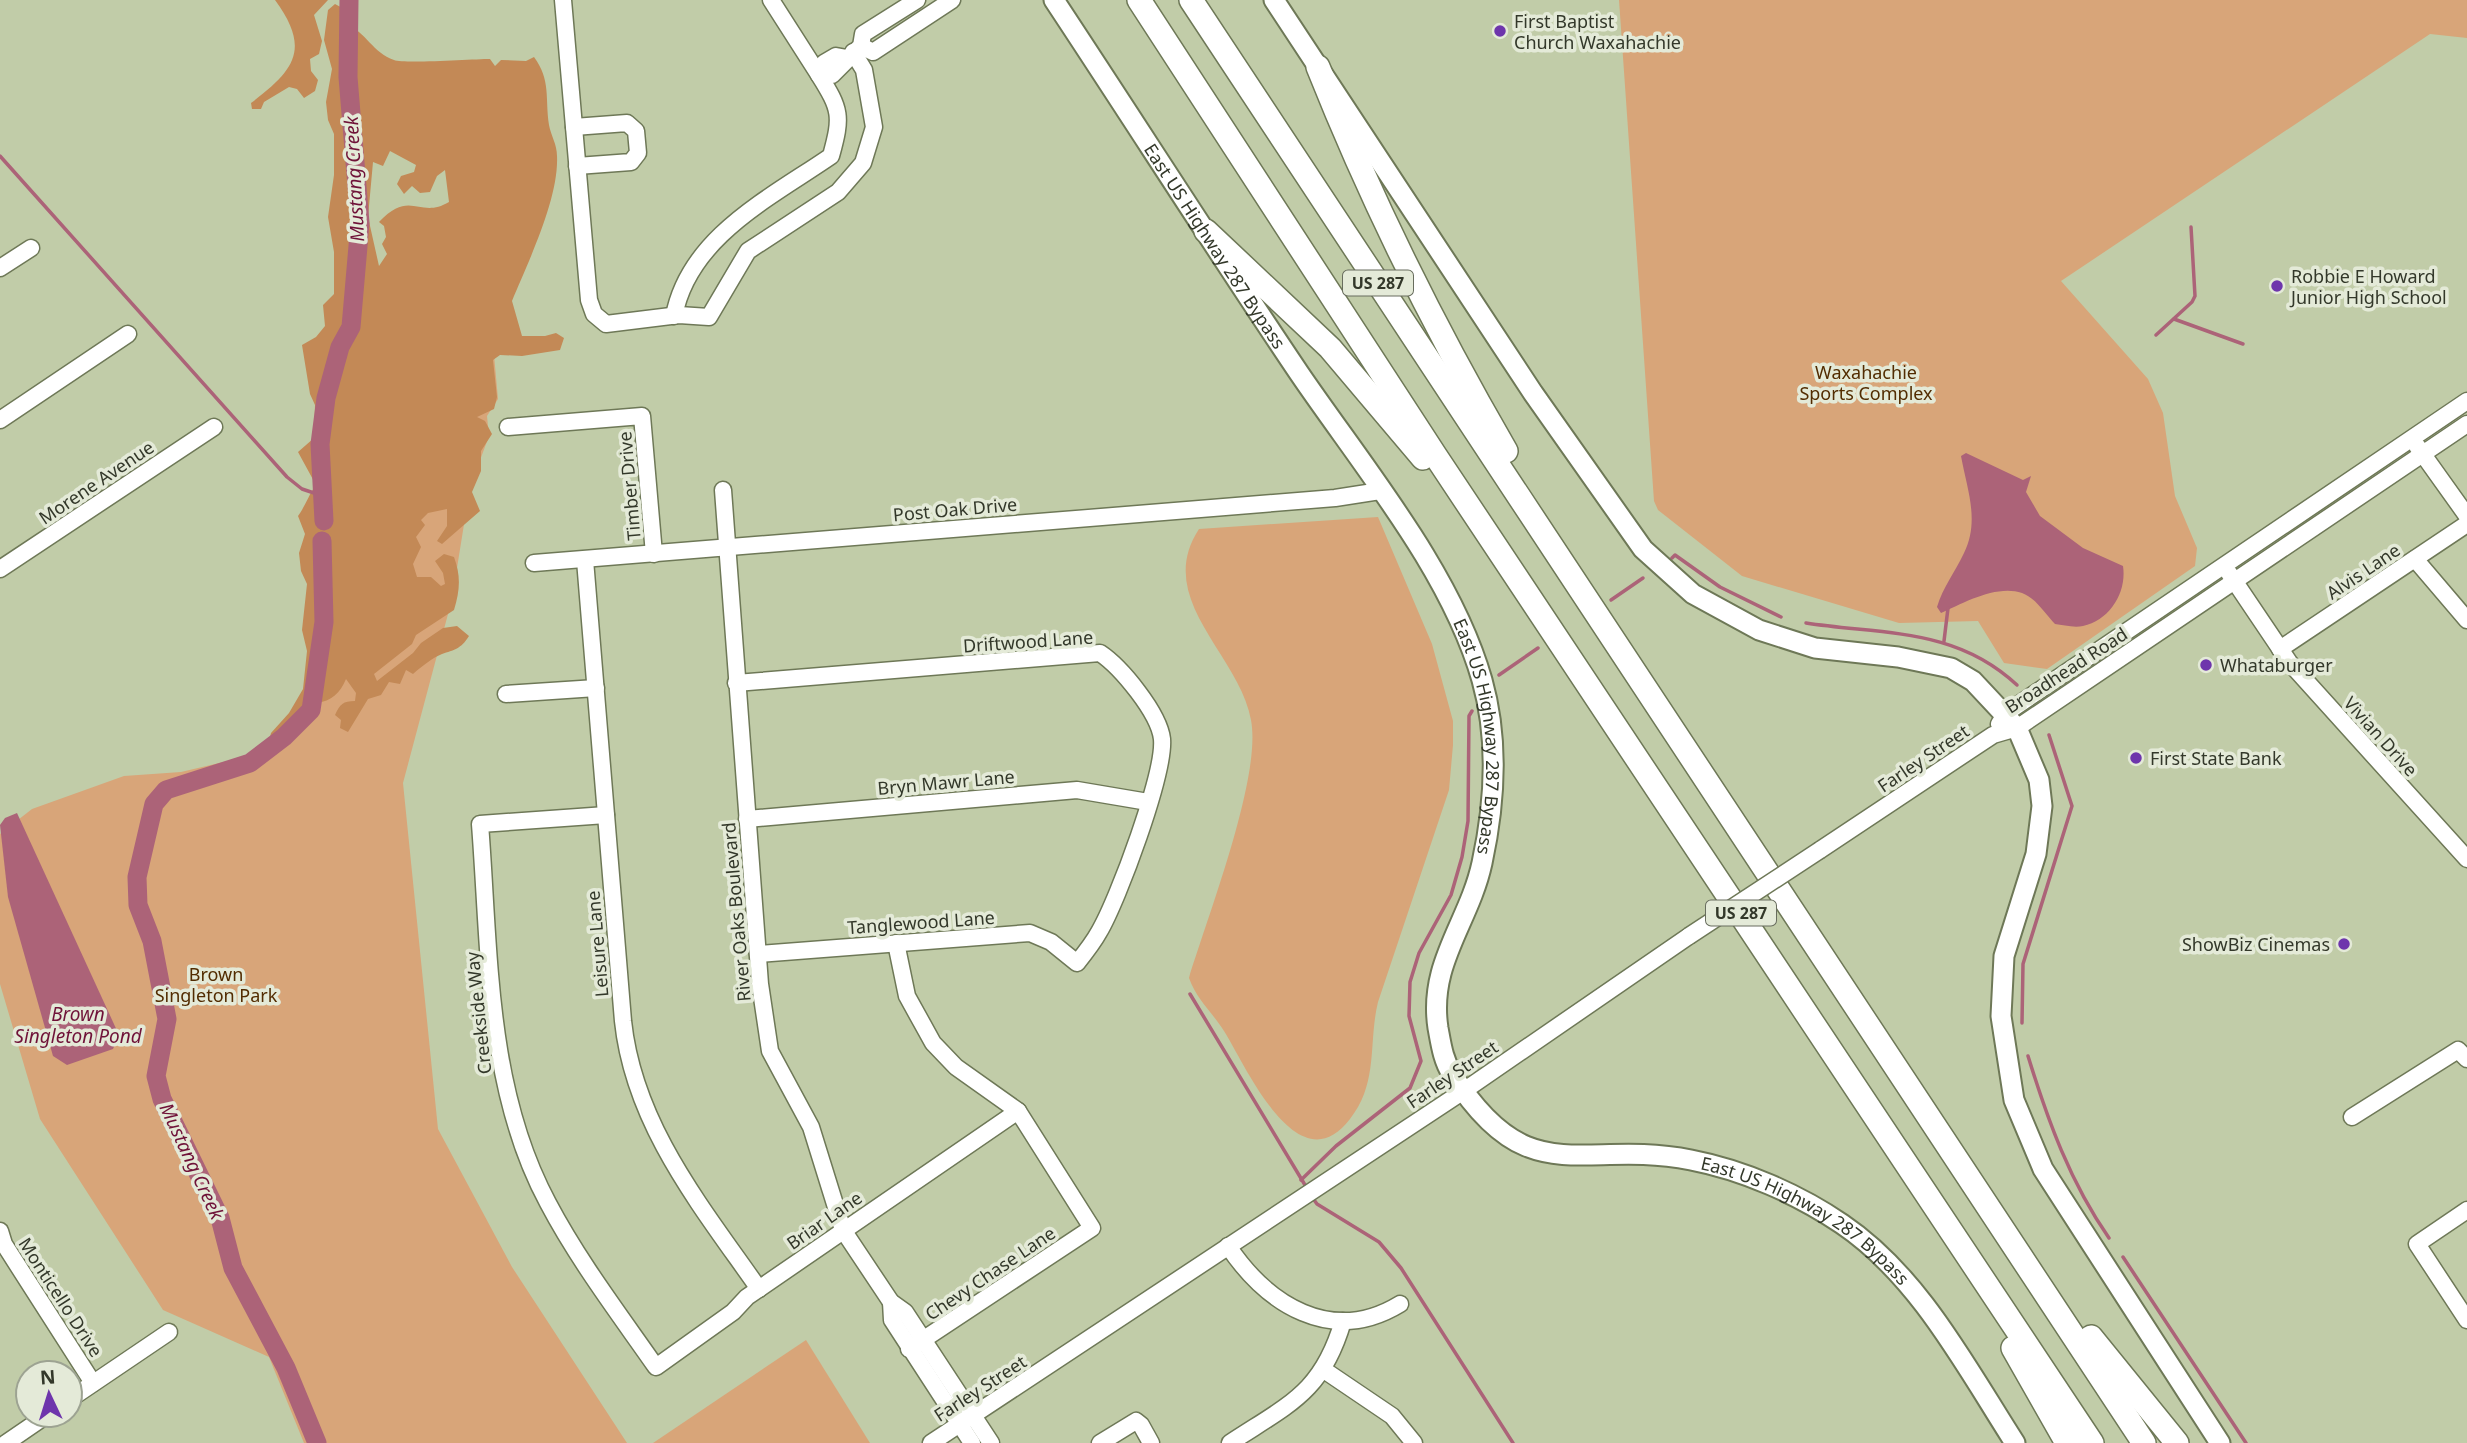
<svg xmlns="http://www.w3.org/2000/svg" width="2467" height="1443" viewBox="0 0 2467 1443" font-family="'Noto Sans',sans-serif">
<style>
.green{fill:#d8a579}
.forest{fill:#c38956;fill-rule:evenodd}
.water{fill:#ac6378}
.lines{fill:none;stroke-linecap:round;stroke-linejoin:round}
.stream{stroke:#ac6378;stroke-width:3.5}
.river{stroke:#ac6378;stroke-width:19}
.minor-casing{stroke:#6e7857;stroke-width:19}
.major-casing{stroke:#6e7857;stroke-width:23}
.highway-casing{stroke:#6e7857;stroke-width:26}
.minor{stroke:#fff;stroke-width:16}
.major{stroke:#fff;stroke-width:19}
.highway{stroke:#fff;stroke-width:23}
.minor-bridge-casing{stroke:#6e7857;stroke-width:19;stroke-linecap:butt}
.minor-bridge{stroke:#fff;stroke-width:16}
.poi-dot{fill:#6e35ac;stroke:#e4ead8;stroke-width:2.5}
.labels{text-anchor:middle;dominant-baseline:central;stroke-width:7;stroke-linejoin:round;paint-order:stroke}
.shield{fill:#e4ead8;stroke:#686d5e;stroke-width:2}
.shield-label{font-size:16px;font-weight:bold;fill:#33382a}
.poi-label{font-size:18px;fill:#33382a;stroke:#e4ead8;text-anchor:start}
.street-label{font-size:18px;fill:#33382a;stroke:#e4ead8}
.park-label{font-size:18px;fill:#522c01;stroke:#e4ead8}
.water-label{font-size:19px;font-style:italic;fill:#6f1238;stroke:#e4ead8}
</style>
<rect width="100%" height="100%" fill="#c1cca8"/>
<g class="green">
<polygon points="1619,0 2467,0 2467,38 2430,34 2061,281 2148,379 2163,413 2175,496 2197,548 2195,566 2047,669 2004,663 1978,621 1899,623 1742,576 1658,510 1654,501"/>
<polygon points="493,344 498,399 487,416 489,436 470,487 452,599 403,783 438,1129 512,1267 627,1443 304,1443 269,1357 163,1310 40,1119 0,984 0,834 32,809 124,776 181,772 283,748 318,708 329,628"/>
<path d="M1378,517L1432,644L1453,721V745L1449,790L1378,1002C1368,1043 1379,1082 1350,1119C1298,1187 1246,1066 1224,1031C1212,1012 1197,1000 1189,978C1207,918 1262,777 1251,720C1240,655 1153,599 1199,529Z"/>
<polygon points="806,1340 870,1443 653,1443"/>
</g>
<g class="forest">
<path d="M275,0H328L314,15L322,41L319,54L310,59L311,71L318,80L315,91L304,98L297,89L289,87L264,102L261,109H252L251,103C295,70 311,49 275,0Z"/>
<path d="M335,4L346,10V24C366,32 373,53 394,60C404,64 473,59 490,59L495,66L501,60L526,61L534,57C551,80 545,98 549,125C551,136 557,144 557,156C559,199 528,262 512,301L522,336H545L556,333L564,338L560,350L522,356L500,355L493,360L497,397L494,409L477,417L485,421L492,434L481,451V471L472,492L480,511L442,544L437,541L447,526V509L428,513L421,520L425,525L416,537L421,547L413,564L417,577H431L441,586L445,584L443,573L435,561L444,554L454,557C461,576 460,590 454,610L416,635L412,644L374,674L377,681L413,653L421,643L443,628L457,626L469,636C461,649 454,650 442,654C432,658 421,667 413,674L406,670L400,684L389,682L381,695L368,699L348,732L340,728L341,720L335,715C340,704 343,701 355,701L356,693L346,679C340,693 332,701 316,703L306,719L275,747L269,741L271,733L289,713L303,689L307,651L302,630L307,584L301,571L299,553L305,534L298,516C306,505 308,496 316,485L298,452L314,438L315,405L310,394L302,345L316,337L325,326L323,305L334,294V252L328,217L334,175V134L328,120L326,102L332,69L324,40L328,10ZM390,151L416,165L414,172L401,176L397,184L404,194L412,186L420,193L430,192L437,176L445,170L449,202C419,220 411,188 379,222L384,226L386,237L382,244L387,254L379,266L368,217L373,162L383,166Z"/>
</g>
<g class="water">
<path d="M1966,453L2023,480L2031,476L2026,492L2040,516L2083,548L2123,566C2127,592 2110,620 2083,626C2074,628 2063,625 2055,624C2045,614 2036,598 2022,593C1997,584 1963,603 1941,613L1937,607C1943,587 1955,572 1964,553C1980,521 1967,489 1961,456Z"/>
<polygon points="17,813 119,1035 113,1049 67,1065 53,1056 8,897 0,825 5,818"/>
</g>
<g class="lines">
<g class="stream">
<polyline points="0,156 287,477 302,489 323,496"/>
<polyline points="2174,319 2243,344"/>
<polyline points="2156,335 2192,302 2195,296 2191,227"/>
<polyline points="1672,558 1675,555 1720,587 1781,617"/>
<polyline points="1611,600 1643,578"/>
<path d="M1806,623C1883,635 1955,627 2017,685"/>
<polyline points="1944,641 1948,608"/>
<polyline points="1499,675 1538,648"/>
<polyline points="1190,994 1308,1190"/>
<polyline points="2022,1023 2023,964 2072,806 2049,735"/>
<path d="M2028,1056C2048,1121 2070,1182 2109,1238"/>
<polyline points="1301,1180 1336,1146 1410,1088 1421,1061 1409,1016 1410,982 1419,953 1451,895 1462,857 1468,821 1469,716 1472,711"/>
<polyline points="1312,1197 1317,1204 1379,1242 1401,1268 1513,1443"/>
<polyline points="2123,1257 2246,1443"/>
</g>
<g class="river">
<polyline points="324,521 320,444 326,398 340,347 351,327 360,223 348,77 349,0"/>
<polyline points="317,1443 286,1368 233,1268 220,1218 162,1099 156,1076 167,1019 152,941 138,905 137,877 154,804 166,790 250,763 284,737 311,710 324,622 322,541"/>
</g>
<defs>
<g id="minor">
<polyline points="563,0 589,300 594,314 606,324 679,315 709,317 748,251 838,192 863,163 874,127 864,70 853,52"/>
<polyline points="771,0 819,75 832,75 861,46 863,34 917,0"/>
<polyline points="861,46 873,52 952,0"/>
<polyline points="822,73 824,63 836,56 847,58"/>
<polyline points="574,127 627,123 636,131 638,153 631,162 577,166"/>
<polyline points="0,268 31,248"/>
<path d="M674,316C689,237 770,198 831,156C842,116 841,110 819,75"/>
<polyline points="0,420 128,334"/>
<polyline points="508,427 642,416 654,554"/>
<polyline points="2417,446 2467,516"/>
<polyline points="723,490 760,984 770,1051 811,1127 843,1230 891,1302 905,1312 991,1443"/>
<polyline points="2415,559 2467,620"/>
<path d="M585,560L623,1021C634,1125 701,1206 759,1289"/>
<polyline points="534,563 1335,498 1380,491"/>
<polyline points="0,569 214,427"/>
<polyline points="2229,573 2289,662 2467,859"/>
<polyline points="2280,649 2467,524"/>
<path d="M736,683L1100,653C1121,667 1159,713 1162,739C1165,773 1118,900 1099,932C1093,943 1085,953 1077,963L1051,942L1030,933L758,954"/>
<polyline points="506,694 596,688"/>
<polyline points="1999,724 2006,713 2467,401"/>
<path d="M606,815L480,824C490,951 486,1088 548,1203C578,1260 619,1314 656,1367L733,1312L747,1297L1018,1111"/>
<polyline points="747,819 1077,790 1148,802"/>
<polyline points="1820,850 1993,735 2017,728 2467,424"/>
<polyline points="896,943 907,996 933,1043 956,1067 1018,1111 1092,1228 909,1349"/>
<polyline points="2352,1117 2458,1050 2467,1059"/>
<polyline points="2467,1210 2417,1244 2467,1320"/>
<polyline points="0,1231 4,1244 93,1383"/>
<path d="M1228,1246C1267,1304 1331,1346 1400,1304"/>
<polyline points="891,1302 892,1320 972,1443"/>
<polyline points="1324,1370 1392,1416 1414,1443"/>
<polyline points="70,1399 169,1332"/>
<polyline points="6,1443 47,1415"/>
<polyline points="931,1443 1465,1090 1689,936"/>
<polyline points="1100,1443 1136,1421 1141,1425 1151,1443"/>
<path d="M1230,1443C1289,1404 1322,1393 1343,1321"/>
</g>
<g id="major">
<path id="s1" d="M1054,0C1136,124 1216,250 1299,373C1363,467 1451,571 1482,680C1499,740 1495,803 1482,863C1469,923 1428,963 1438,1028C1441,1044 1443,1060 1452,1074C1529,1195 1581,1138 1691,1160C1743,1170 1798,1194 1842,1224C1919,1276 1966,1367 2015,1443"/>
<polyline points="1274,0 1533,393 1643,549 1693,594 1759,630 1815,648 1898,657 1951,668 1973,681 2017,728 2039,780 2042,806 2036,854 2004,956 2001,1016 2014,1100 2043,1169 2220,1443"/>
</g>
<g id="highway">
<polyline points="1139,0 1435,455 2092,1443"/>
<polyline points="1191,0 2144,1443"/>
<path d="M1318,67C1371,200 1434,327 1506,451"/>
<polyline points="1206,231 1330,348 1423,458"/>
<polyline points="2091,1337 2177,1443"/>
<polyline points="2013,1348 2067,1443"/>
</g>
</defs>
<use href="#minor" class="minor-casing"/>
<use href="#major" class="major-casing"/>
<use href="#highway" class="highway-casing"/>
<use href="#minor" class="minor"/>
<use href="#major" class="major"/>
<use href="#highway" class="highway"/>
<defs>
<polyline id="minor-bridge" points="1689,936 1820,850"/>
</defs>
<use href="#minor-bridge" class="minor-bridge-casing"/>
<use href="#minor-bridge" class="minor-bridge"/>
</g>
<g class="poi-dot">
<circle cx="1500" cy="31" r="7"/>
<circle cx="2277" cy="286" r="7"/>
<circle cx="2206" cy="665" r="7"/>
<circle cx="2136" cy="758" r="7"/>
<circle cx="2344" cy="944" r="7"/>
</g>
<g class="labels">
<g class="shield">
<rect x="1343" y="270.5" width="70" height="25" rx="5"/>
<rect x="1706" y="900.5" width="70" height="25" rx="5"/>
</g>
<g class="shield-label">
<text x="1378" y="283">US 287</text>
<text x="1741" y="913">US 287</text>
</g>
<g class="poi-label">
<text x="1514" y="21">First Baptist<tspan x="1514" dy="21">Church Waxahachie</tspan></text>
<text x="2291" y="276">Robbie E Howard<tspan x="2291" dy="21">Junior High School</tspan></text>
<text x="2220" y="665">Whataburger</text>
<text x="2150" y="758">First State Bank</text>
<text x="2330" y="944" text-anchor="end">ShowBiz Cinemas</text>
</g>
<g class="street-label">
<text stroke="none"><textPath href="#s1" startOffset="294">East US Highway 287 Bypass</textPath></text>
<text transform="translate(96 482) rotate(-34)">Morene Avenue</text>
<text transform="translate(629 486) rotate(-95)">Timber Drive</text>
<text transform="translate(955 509) rotate(-5)">Post Oak Drive</text>
<text transform="translate(2363 571) rotate(-34)">Alvis Lane</text>
<text transform="translate(1028 641) rotate(-4)">Driftwood Lane</text>
<text transform="translate(2066 670) rotate(-33)">Broadhead Road</text>
<text transform="translate(2381 736) rotate(48)">Vivian Drive</text>
<text stroke="none"><textPath href="#s1" startOffset="861">East US Highway 287 Bypass</textPath></text>
<text transform="translate(1923 758) rotate(-34)">Farley Street</text>
<text transform="translate(946 782) rotate(-5)">Bryn Mawr Lane</text>
<text transform="translate(736 912) rotate(-95)">River Oaks Boulevard</text>
<text transform="translate(921 922) rotate(-4)">Tanglewood Lane</text>
<text transform="translate(597 944) rotate(-95)">Leisure Lane</text>
<text transform="translate(478 1013) rotate(-96)">Creekside Way</text>
<text transform="translate(1452 1074) rotate(-34)">Farley Street</text>
<text transform="translate(824 1220) rotate(-35)">Briar Lane</text>
<text stroke="none"><textPath href="#s1" startOffset="1614">East US Highway 287 Bypass</textPath></text>
<text transform="translate(990 1273) rotate(-34)">Chevy Chase Lane</text>
<text transform="translate(61 1297) rotate(57)">Monticello Drive</text>
<text transform="translate(980 1388) rotate(-33)">Farley Street</text>
</g>
<g class="park-label">
<text x="1866" y="372">Waxahachie<tspan x="1866" dy="21">Sports Complex</tspan></text>
<text x="216" y="974">Brown<tspan x="216" dy="21">Singleton Park</tspan></text>
</g>
<g class="water-label">
<text transform="translate(354 179) rotate(-93)">Mustang Creek</text>
<text x="78" y="1014">Brown<tspan x="78" dy="22">Singleton Pond</tspan></text>
<text transform="translate(192 1161) rotate(65)">Mustang Creek</text>
</g>
</g>
<g transform="translate(49 1394) rotate(356)"><circle r="33" fill="#e4ead8" stroke="#9da392" stroke-width="2"/>
<path d="M0-5L12 26L0 18L-12 26Z" fill="#6e35ac"/>
<text y="-10" font-size="19" font-weight="bold" text-anchor="middle" fill="#33382a">N</text>
</g>
</svg>
